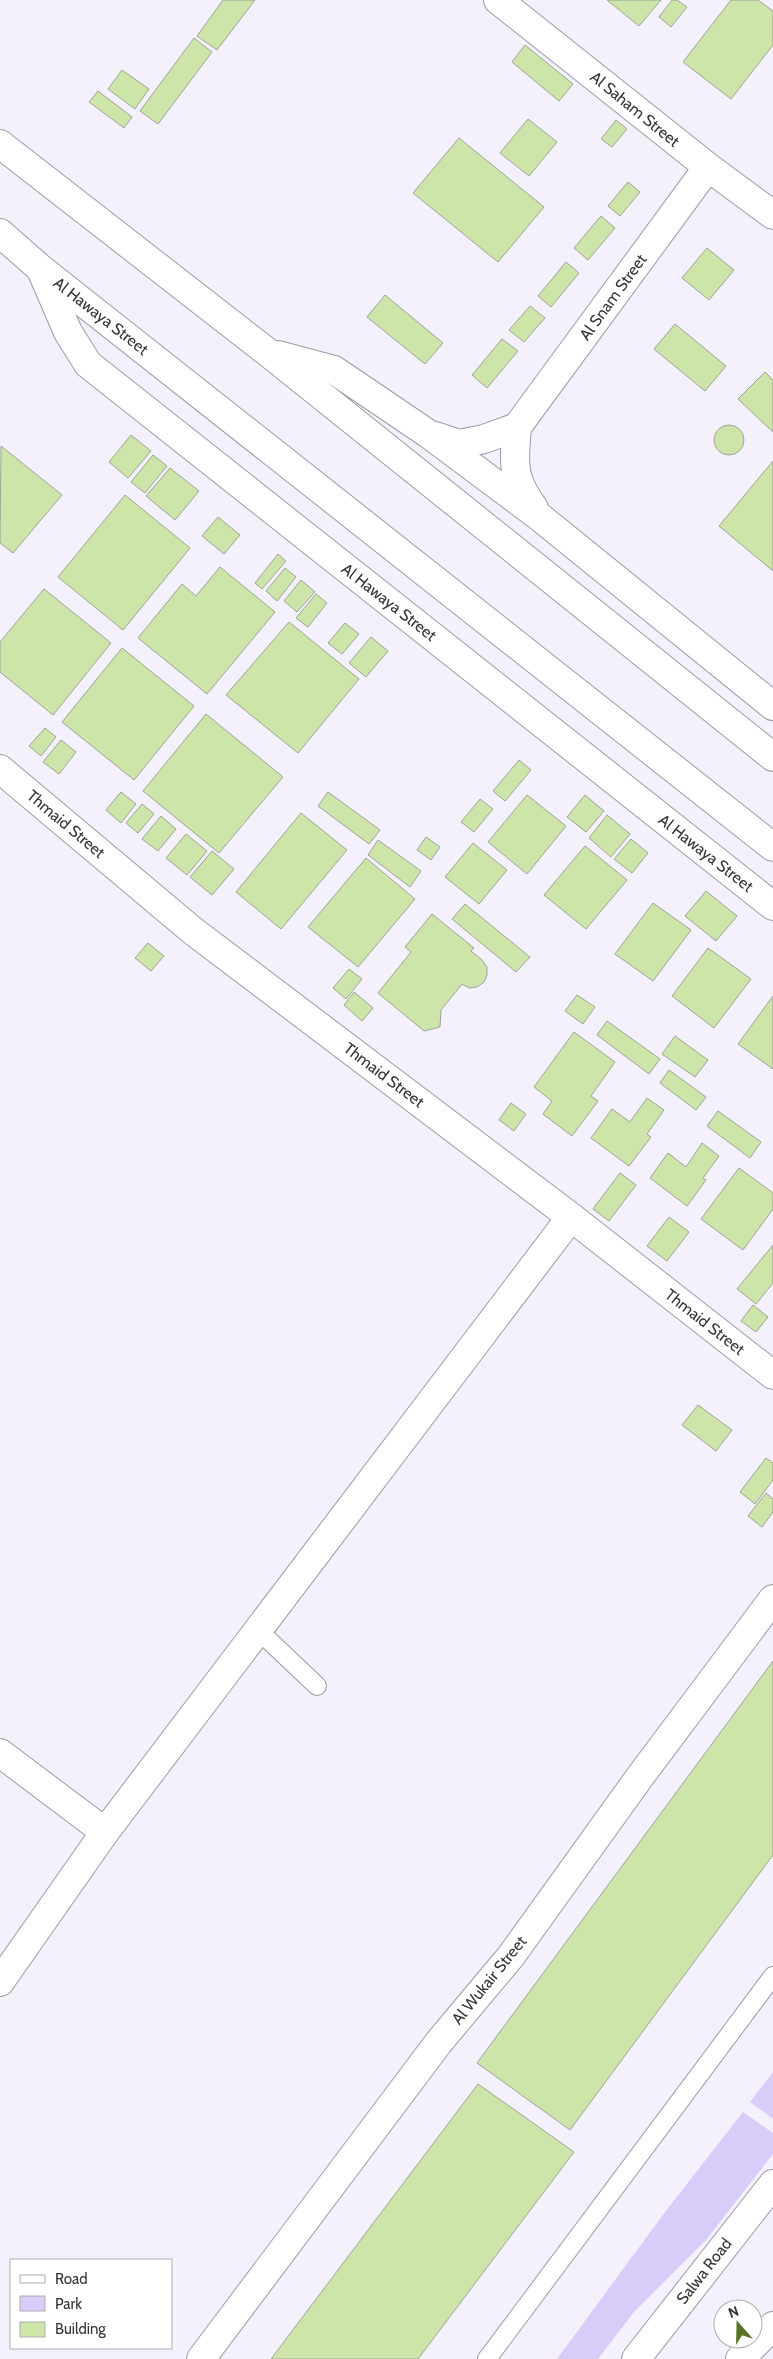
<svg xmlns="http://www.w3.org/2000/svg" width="773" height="2359" viewBox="0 0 773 2359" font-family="Cabin,sans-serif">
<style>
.green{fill:#d8ccf8}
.building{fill:#cde5a9;stroke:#9ea398}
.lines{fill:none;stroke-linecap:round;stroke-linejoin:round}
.lane-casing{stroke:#9d9aa6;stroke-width:20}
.street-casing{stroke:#9d9aa6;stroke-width:30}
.secondary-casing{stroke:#9d9aa6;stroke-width:30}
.highway-casing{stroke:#9d9aa6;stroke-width:30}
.lane{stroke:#fff;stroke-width:18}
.street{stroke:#fff;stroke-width:28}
.secondary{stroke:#fff;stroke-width:28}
.highway{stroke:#fff;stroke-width:28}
.labels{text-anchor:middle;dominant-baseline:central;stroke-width:4.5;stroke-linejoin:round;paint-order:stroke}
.street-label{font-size:16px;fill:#353439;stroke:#fff}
</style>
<rect width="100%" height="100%" fill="#f4f1fd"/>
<g class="green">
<polygon points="773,2072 773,2119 750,2102"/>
<polygon points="743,2112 773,2133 773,2154 706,2240 634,2312 598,2359 557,2359 665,2212"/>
</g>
<g class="building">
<polygon points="223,0 255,0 217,50 197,36"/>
<polygon points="607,0 661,0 639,26"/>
<polygon points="672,0 677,0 687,7 671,27 659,17"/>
<polygon points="731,0 758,0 773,11 773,45 731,99 683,62"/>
<polygon points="194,38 212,52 158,124 140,111"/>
<polygon points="525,45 573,84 559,101 512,62"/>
<polygon points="122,70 149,89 135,109 108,89"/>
<polygon points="98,91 132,117 124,128 89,102"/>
<polygon points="528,119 557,142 529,176 500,153"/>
<polygon points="616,120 627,129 612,147 601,139"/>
<polygon points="459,138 544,207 498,262 413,193"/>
<polygon points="628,182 640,192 620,216 608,206"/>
<polygon points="601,216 615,228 588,260 574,248"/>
<polygon points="707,248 734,270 709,300 682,278"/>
<polygon points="566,262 579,273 551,307 538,296"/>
<polygon points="385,295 443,343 425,364 367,317"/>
<polygon points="530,306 545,318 524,342 509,330"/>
<polygon points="675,324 726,366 705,391 654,349"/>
<polygon points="502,339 518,351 487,388 472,375"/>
<polygon points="765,372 773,380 773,432 738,399"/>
<circle cx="729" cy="440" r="15"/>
<polygon points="131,435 151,451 128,478 109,462"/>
<polygon points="1,446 62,495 13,553 0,543"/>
<polygon points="153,455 167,466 145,493 131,482"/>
<polygon points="773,461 773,571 719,526"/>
<polygon points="170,468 199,491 175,520 146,496"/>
<polygon points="125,495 190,548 123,630 58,577"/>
<polygon points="218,517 240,535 224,554 202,536"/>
<polygon points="278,554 286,561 262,589 255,583"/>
<polygon points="220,567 275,612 207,694 138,638 182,584 196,596"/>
<polygon points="285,568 296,577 277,601 266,591"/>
<polygon points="301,580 315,592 297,612 284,601"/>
<polygon points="44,589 111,643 53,715 0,672 0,642"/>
<polygon points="316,594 327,603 308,627 296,618"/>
<polygon points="289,622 359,679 298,753 226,695"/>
<polygon points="345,623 359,634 342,654 328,643"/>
<polygon points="371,637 388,651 366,677 349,663"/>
<polygon points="122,648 194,706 134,780 62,722"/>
<polygon points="206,714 283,777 219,853 143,791"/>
<polygon points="45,728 56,737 41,756 29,746"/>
<polygon points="61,740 76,752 59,774 43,762"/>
<polygon points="519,760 531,770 505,801 493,791"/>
<polygon points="121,792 136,804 121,823 106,810"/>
<polygon points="328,792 380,830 369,844 318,806"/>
<polygon points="527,795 566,826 527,874 488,842"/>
<polygon points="585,795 604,811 586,832 567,817"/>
<polygon points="480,799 493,809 474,832 461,822"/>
<polygon points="142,804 154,814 138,833 126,823"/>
<polygon points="301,813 347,850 281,929 236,892"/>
<polygon points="607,815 630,834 611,857 589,838"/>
<polygon points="161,816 176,829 158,851 142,839"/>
<polygon points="186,834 207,851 187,875 166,858"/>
<polygon points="426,837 440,847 431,860 417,850"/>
<polygon points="631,839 648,853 632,873 614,859"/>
<polygon points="378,840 421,871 410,887 368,855"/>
<polygon points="473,843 507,870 479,904 445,877"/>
<polygon points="585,846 627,880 586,929 544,895"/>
<polygon points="212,851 234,869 212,895 190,877"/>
<polygon points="366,858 415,899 358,967 308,927"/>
<polygon points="706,891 737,916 716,941 685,916"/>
<polygon points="653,903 691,930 653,981 615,954"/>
<polygon points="465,904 530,957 516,972 452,919"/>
<polygon points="432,914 474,948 471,951 482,960 487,967 487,975 484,982 477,987 469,988 462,984 441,1010 440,1027 424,1031 378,993 411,952 405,947"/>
<polygon points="148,943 164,956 151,971 135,958"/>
<polygon points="708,948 751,979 714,1028 672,996"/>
<polygon points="349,969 362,979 346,999 333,988"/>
<polygon points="354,992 373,1008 362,1021 344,1005"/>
<polygon points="577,995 595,1007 583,1024 565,1011"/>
<polygon points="773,996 773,1069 738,1044"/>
<polygon points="607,1021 660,1059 649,1074 597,1035"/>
<polygon points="574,1032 615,1062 591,1096 598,1101 572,1136 543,1114 552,1101 534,1087"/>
<polygon points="675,1036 708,1060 695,1077 662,1054"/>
<polygon points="669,1070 706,1097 696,1110 660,1083"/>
<polygon points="647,1098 664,1110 647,1134 651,1137 629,1166 591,1138 612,1109 630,1122"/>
<polygon points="511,1103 526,1114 514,1131 499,1120"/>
<polygon points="718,1111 761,1142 750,1158 707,1126"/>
<polygon points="702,1143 719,1156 703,1178 706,1180 687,1206 650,1178 668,1153 686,1167"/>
<polygon points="739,1168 773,1193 773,1209 743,1250 701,1219"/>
<polygon points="620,1173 636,1185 609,1221 593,1209"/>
<polygon points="669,1217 689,1232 667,1261 647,1246"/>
<polygon points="773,1245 773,1283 756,1304 737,1289"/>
<polygon points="753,1305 768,1317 756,1332 741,1321"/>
<polygon points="698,1405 732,1430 716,1451 682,1425"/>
<polygon points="766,1458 773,1463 773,1480 755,1504 740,1492"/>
<polygon points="766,1493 773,1499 773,1512 762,1527 748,1516"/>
<polygon points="773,1661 773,1855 570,2130 477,2063"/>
<polygon points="478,2084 574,2152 418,2359 271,2359"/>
</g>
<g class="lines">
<defs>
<g id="lane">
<polyline points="257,1629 317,1686"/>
<polyline points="487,2359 773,1976"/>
</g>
<g id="street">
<polyline points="498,0 708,167 773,215"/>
<polyline points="0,144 266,351 773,757"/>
<polyline points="0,233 41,269 773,847"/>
<polyline points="42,272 68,332 88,364 773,906"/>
<polyline points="278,355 334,370 430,435 541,518 773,706"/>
<polyline points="435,436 459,444 484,439 517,427"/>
<path d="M534,508C511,478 514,462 517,427L708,167"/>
<polyline points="0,769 193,931 571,1217 773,1375"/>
<polyline points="0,1753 105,1832"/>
<polyline points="0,1982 105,1832 571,1217"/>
<polyline points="201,2359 439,2042 511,1956 639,1778 773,1599"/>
</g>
<polyline id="secondary" points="636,2359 773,2184"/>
<polyline id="highway" points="740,2359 773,2326"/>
</defs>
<use href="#lane" class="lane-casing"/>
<use href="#street" class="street-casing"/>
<use href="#secondary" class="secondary-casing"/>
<use href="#highway" class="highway-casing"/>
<use href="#lane" class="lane"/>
<use href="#street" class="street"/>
<use href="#secondary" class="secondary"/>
<use href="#highway" class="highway"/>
</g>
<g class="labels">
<g class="street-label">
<text transform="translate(635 109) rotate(39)">Al Saham Street</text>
<text transform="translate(613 297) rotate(-54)">Al Snam Street</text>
<text transform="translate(101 316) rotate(38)">Al Hawaya Street</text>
<text transform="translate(389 602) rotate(38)">Al Hawaya Street</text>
<text transform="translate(66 824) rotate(40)">Thmaid Street</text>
<text transform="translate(706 853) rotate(38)">Al Hawaya Street</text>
<text transform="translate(384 1075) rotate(37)">Thmaid Street</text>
<text transform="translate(705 1322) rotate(38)">Thmaid Street</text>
<text transform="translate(489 1980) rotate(-51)">Al Wukair Street</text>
<text transform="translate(704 2271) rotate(-52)">Salwa Road</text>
</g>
</g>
<rect x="10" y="2259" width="162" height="90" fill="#ffffff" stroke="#aeaeb0"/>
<rect x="20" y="2275" width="25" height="8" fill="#ffffff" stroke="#aeaeb0"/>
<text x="55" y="2284" font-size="15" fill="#353439">Road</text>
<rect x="20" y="2296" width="25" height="15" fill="#d8ccf8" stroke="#aeaeb0"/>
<text x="55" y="2309" font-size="15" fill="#353439">Park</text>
<rect x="20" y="2322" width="25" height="15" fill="#cde5a9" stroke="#aeaeb0"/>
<text x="55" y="2334" font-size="15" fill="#353439">Building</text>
<g transform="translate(738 2324) rotate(340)"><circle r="24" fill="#ffffff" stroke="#aeaeb0"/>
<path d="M0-4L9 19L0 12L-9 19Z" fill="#597326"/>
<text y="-8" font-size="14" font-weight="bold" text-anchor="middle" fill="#353439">N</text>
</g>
</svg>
